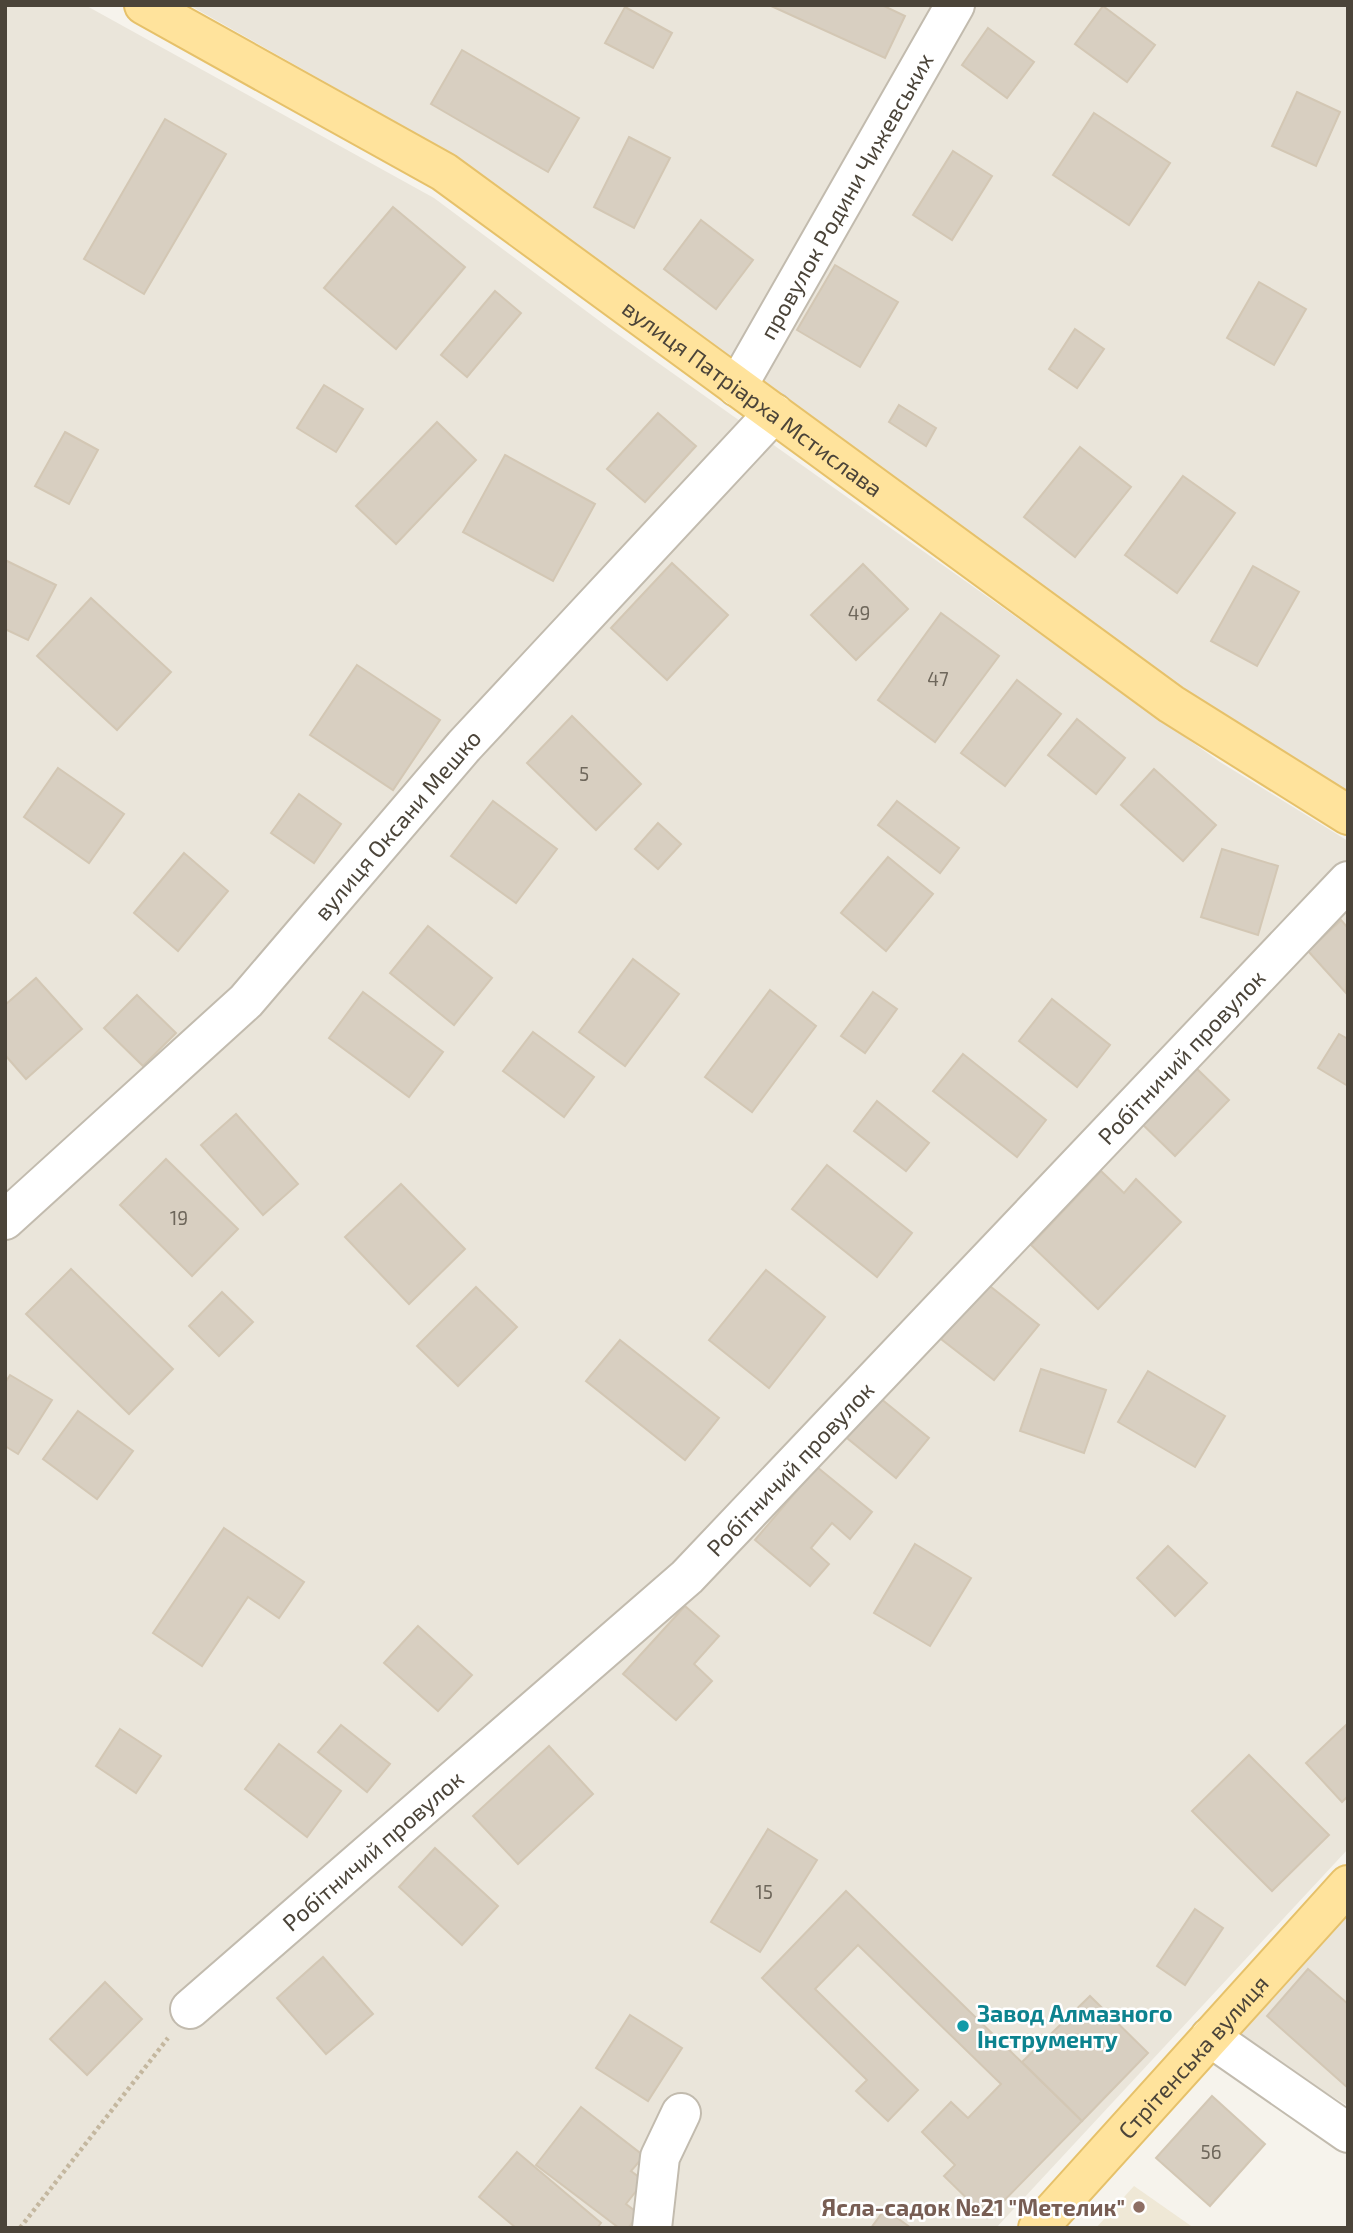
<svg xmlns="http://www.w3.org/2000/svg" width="1353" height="2233" viewBox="0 0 1353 2233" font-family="'Exo 2',sans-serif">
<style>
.residential{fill:#eae5da}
.education{fill:#efe8d6}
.building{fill:#d8cfc1;stroke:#d3c7b4;stroke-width:2}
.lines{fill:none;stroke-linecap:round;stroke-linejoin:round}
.minor-casing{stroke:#c2bbae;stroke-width:42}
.major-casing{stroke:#e6c16a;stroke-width:42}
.path{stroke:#c4b79f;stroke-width:4.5;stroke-dasharray:3.5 3.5;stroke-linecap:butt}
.minor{stroke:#fff;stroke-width:38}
.major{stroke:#ffe39c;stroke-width:38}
.culture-dot{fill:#0f9aa8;stroke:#fff;stroke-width:2.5}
.education-dot{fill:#8d6e63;stroke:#fff;stroke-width:2.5}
.labels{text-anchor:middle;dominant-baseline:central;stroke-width:5;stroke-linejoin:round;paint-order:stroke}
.number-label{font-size:19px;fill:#6e675b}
.street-label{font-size:23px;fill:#4b4439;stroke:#fff}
.culture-label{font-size:23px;font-weight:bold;fill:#0d838f;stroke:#fff;text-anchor:start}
.education-label{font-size:23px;font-weight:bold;fill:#785e54;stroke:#fff;text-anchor:end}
</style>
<rect width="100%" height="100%" fill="#f6f3ec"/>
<g class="residential">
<polygon points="5,5 85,5 434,198 609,328 1220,762 1348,841 1348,1849 996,2228 5,2228"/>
<polygon points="189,5 1348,5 1348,801 1175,692 458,157"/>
<polygon points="1348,1910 1348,2106 1231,2034"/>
</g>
<polygon class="education" points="1134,2186 1194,2228 1096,2228"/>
<g class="building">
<polygon points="769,5 882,5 905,16 885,58"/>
<polygon points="1103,6 1155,45 1127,82 1075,44"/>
<polygon points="625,7 672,33 653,68 605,43"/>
<polygon points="988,28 1034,62 1007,98 962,65"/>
<polygon points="462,50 579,118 548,172 431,104"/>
<polygon points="1297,92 1340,112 1316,166 1272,146"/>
<polygon points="1094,113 1170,163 1129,225 1053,175"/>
<polygon points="165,119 226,154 144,294 84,259"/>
<polygon points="629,137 670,158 634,228 594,207"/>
<polygon points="953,151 992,176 952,240 913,215"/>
<polygon points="393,207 465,267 396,349 324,288"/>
<polygon points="701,220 753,260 716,309 664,269"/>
<polygon points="835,265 898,302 860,367 797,330"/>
<polygon points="1259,282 1306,309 1274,365 1227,338"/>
<polygon points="495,291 521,313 467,377 441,355"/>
<polygon points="1075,329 1104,349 1077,388 1049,369"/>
<polygon points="324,385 363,409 336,452 297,428"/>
<polygon points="899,405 936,428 926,446 889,422"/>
<polygon points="658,413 696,446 645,502 607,469"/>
<polygon points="437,422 476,460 396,544 356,506"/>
<polygon points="65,432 98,450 69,504 35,486"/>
<polygon points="1080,447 1131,487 1075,557 1024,517"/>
<polygon points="505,455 595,504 553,581 463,532"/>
<polygon points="1183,476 1235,513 1177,593 1125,555"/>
<polygon points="5,560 56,585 28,640 5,629"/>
<polygon points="672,563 728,615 667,680 611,628"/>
<polygon points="863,564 908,609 856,660 811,615"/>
<polygon points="1253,566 1299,592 1257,666 1211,641"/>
<polygon points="91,598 171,672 117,730 37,656"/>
<polygon points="941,613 999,656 935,742 878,700"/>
<polygon points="357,665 440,720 393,790 310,735"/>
<polygon points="1017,680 1061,714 1005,786 961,753"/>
<polygon points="572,716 641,784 596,830 527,763"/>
<polygon points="1077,719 1125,758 1096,794 1048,755"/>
<polygon points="58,768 124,814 89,863 24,817"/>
<polygon points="1154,769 1216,825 1183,861 1121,805"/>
<polygon points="299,794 341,824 314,863 271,833"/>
<polygon points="493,801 557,849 516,903 451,856"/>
<polygon points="897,801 959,848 940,873 878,825"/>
<polygon points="658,823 681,844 658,869 635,849"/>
<polygon points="1222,849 1278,866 1258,935 1201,917"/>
<polygon points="184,853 228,891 178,951 134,913"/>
<polygon points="888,857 933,894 886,951 841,913"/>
<polygon points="1341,920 1348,928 1346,993 1308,951"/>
<polygon points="428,926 492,978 454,1025 390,973"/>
<polygon points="633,959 679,994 625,1066 579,1032"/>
<polygon points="36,978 82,1029 26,1079 5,1055 5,1005"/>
<polygon points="770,990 816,1026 752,1112 705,1077"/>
<polygon points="363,992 443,1052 409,1097 329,1038"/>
<polygon points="873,992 897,1009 865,1053 841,1036"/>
<polygon points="137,995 176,1033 143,1066 104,1028"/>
<polygon points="1052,999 1110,1045 1077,1087 1019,1041"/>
<polygon points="533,1032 594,1077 564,1117 503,1071"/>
<polygon points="1339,1034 1348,1039 1348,1086 1318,1068"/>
<polygon points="963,1054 1046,1120 1017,1157 933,1091"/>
<polygon points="1191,1063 1229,1100 1175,1156 1137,1119"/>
<polygon points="877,1101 929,1143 906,1171 854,1131"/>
<polygon points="236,1114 298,1184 263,1215 201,1145"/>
<polygon points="166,1159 238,1229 192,1276 120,1205"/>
<polygon points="827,1165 912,1233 877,1277 792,1209"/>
<polygon points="1101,1171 1124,1193 1136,1179 1181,1222 1098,1309 1031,1245"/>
<polygon points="401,1184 465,1249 409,1304 345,1237"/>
<polygon points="71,1269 173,1369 129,1414 26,1314"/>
<polygon points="766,1270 825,1317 769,1388 709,1340"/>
<polygon points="986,1283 1039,1325 994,1380 941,1339"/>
<polygon points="476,1287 517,1327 458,1386 417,1346"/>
<polygon points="222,1292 253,1322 219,1356 189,1326"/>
<polygon points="620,1340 719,1418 685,1460 586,1381"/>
<polygon points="1041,1369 1106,1390 1084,1453 1020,1431"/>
<polygon points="1148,1371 1225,1416 1195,1467 1118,1422"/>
<polygon points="10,1375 52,1400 18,1454 5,1446 5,1383"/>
<polygon points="880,1398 929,1438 896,1478 847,1438"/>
<polygon points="78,1411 133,1451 97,1499 43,1459"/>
<polygon points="817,1467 872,1512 850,1539 832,1523 811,1548 829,1564 810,1586 755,1540"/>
<polygon points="224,1528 304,1582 279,1618 248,1597 202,1666 153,1633"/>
<polygon points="915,1544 971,1578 930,1646 874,1613"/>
<polygon points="1168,1546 1207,1583 1175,1616 1137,1578"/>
<polygon points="685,1606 719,1636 694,1664 712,1681 676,1720 623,1674"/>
<polygon points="418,1626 472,1675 438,1711 384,1663"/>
<polygon points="1348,1723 1348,1796 1342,1802 1306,1763"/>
<polygon points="341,1725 390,1764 367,1792 318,1752"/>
<polygon points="120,1729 161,1756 136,1793 96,1766"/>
<polygon points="279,1744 341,1791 307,1837 245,1789"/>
<polygon points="549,1746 593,1794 518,1864 473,1816"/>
<polygon points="1249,1755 1329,1835 1272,1891 1192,1811"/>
<polygon points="768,1829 817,1860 760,1952 711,1922"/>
<polygon points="435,1848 498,1906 462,1945 399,1887"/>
<polygon points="846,1891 1082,2121 987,2218 944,2176 955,2165 922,2132 951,2102 968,2118 1001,2084 858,1945 815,1989 918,2090 888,2121 856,2091 867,2080 762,1978"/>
<polygon points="1195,1909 1223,1928 1185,1985 1157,1966"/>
<polygon points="323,1957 373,2014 326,2054 277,1998"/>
<polygon points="1308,1969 1348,2004 1348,2088 1267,2016"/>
<polygon points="105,1982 142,2019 87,2075 50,2039"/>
<polygon points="1090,1996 1148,2053 1082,2121 1022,2062"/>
<polygon points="630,2015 682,2048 648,2101 596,2068"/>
<polygon points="1212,2096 1265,2144 1210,2206 1156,2158"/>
<polygon points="581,2107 644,2156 631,2171 644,2181 626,2204 639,2214 628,2228 619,2228 536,2165"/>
<polygon points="517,2152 601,2223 597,2228 516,2228 479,2197"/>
<polygon points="885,2209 911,2228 871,2228"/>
</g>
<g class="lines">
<defs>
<g id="minor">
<path id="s1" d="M737,387L955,5"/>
<path id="s2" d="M5,1220L246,1001L464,746L774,413"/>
<path id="s3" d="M190,2009L687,1577L1348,881"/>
<polyline points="1210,2037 1348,2133"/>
<polyline points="652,2228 660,2157 681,2113"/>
</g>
<g id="major">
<path id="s4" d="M144,5L444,172L1171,704L1348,815"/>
<path id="s5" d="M1038,2228L1348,1885"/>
</g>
</defs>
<use href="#minor" class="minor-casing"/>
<use href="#major" class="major-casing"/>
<polyline class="path" points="20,2228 168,2038"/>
<use href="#minor" class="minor"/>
<use href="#major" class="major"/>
</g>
<circle class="culture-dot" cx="963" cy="2026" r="7"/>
<circle class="education-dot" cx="1139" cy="2207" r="7"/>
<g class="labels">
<g class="number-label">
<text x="859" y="612">49</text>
<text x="938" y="678">47</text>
<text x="584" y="773">5</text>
<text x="179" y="1217">19</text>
<text x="764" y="1891">15</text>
<text x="1211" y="2151">56</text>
</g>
<g class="street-label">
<text stroke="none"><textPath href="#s1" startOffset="220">провулок Родини Чижевських</textPath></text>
<text stroke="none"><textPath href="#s4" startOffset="726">вулиця Патріарха Мстислава</textPath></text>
<text stroke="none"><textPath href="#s2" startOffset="558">вулиця Оксани Мешко</textPath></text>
<text stroke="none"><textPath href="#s3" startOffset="1376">Робітничий провулок</textPath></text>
<text stroke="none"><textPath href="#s3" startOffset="808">Робітничий провулок</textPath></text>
<text stroke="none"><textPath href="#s3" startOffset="242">Робітничий провулок</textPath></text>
<text stroke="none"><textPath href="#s5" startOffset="231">Стрітенська вулиця</textPath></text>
</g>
<g class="culture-label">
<text x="977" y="2013">Завод Алмазного<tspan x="977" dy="26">Інструменту</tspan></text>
</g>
<g class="education-label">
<text x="1125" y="2207">Ясла-садок №21 "Метелик"</text>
</g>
</g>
<rect width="1353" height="2233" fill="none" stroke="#4b4439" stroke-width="14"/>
</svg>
